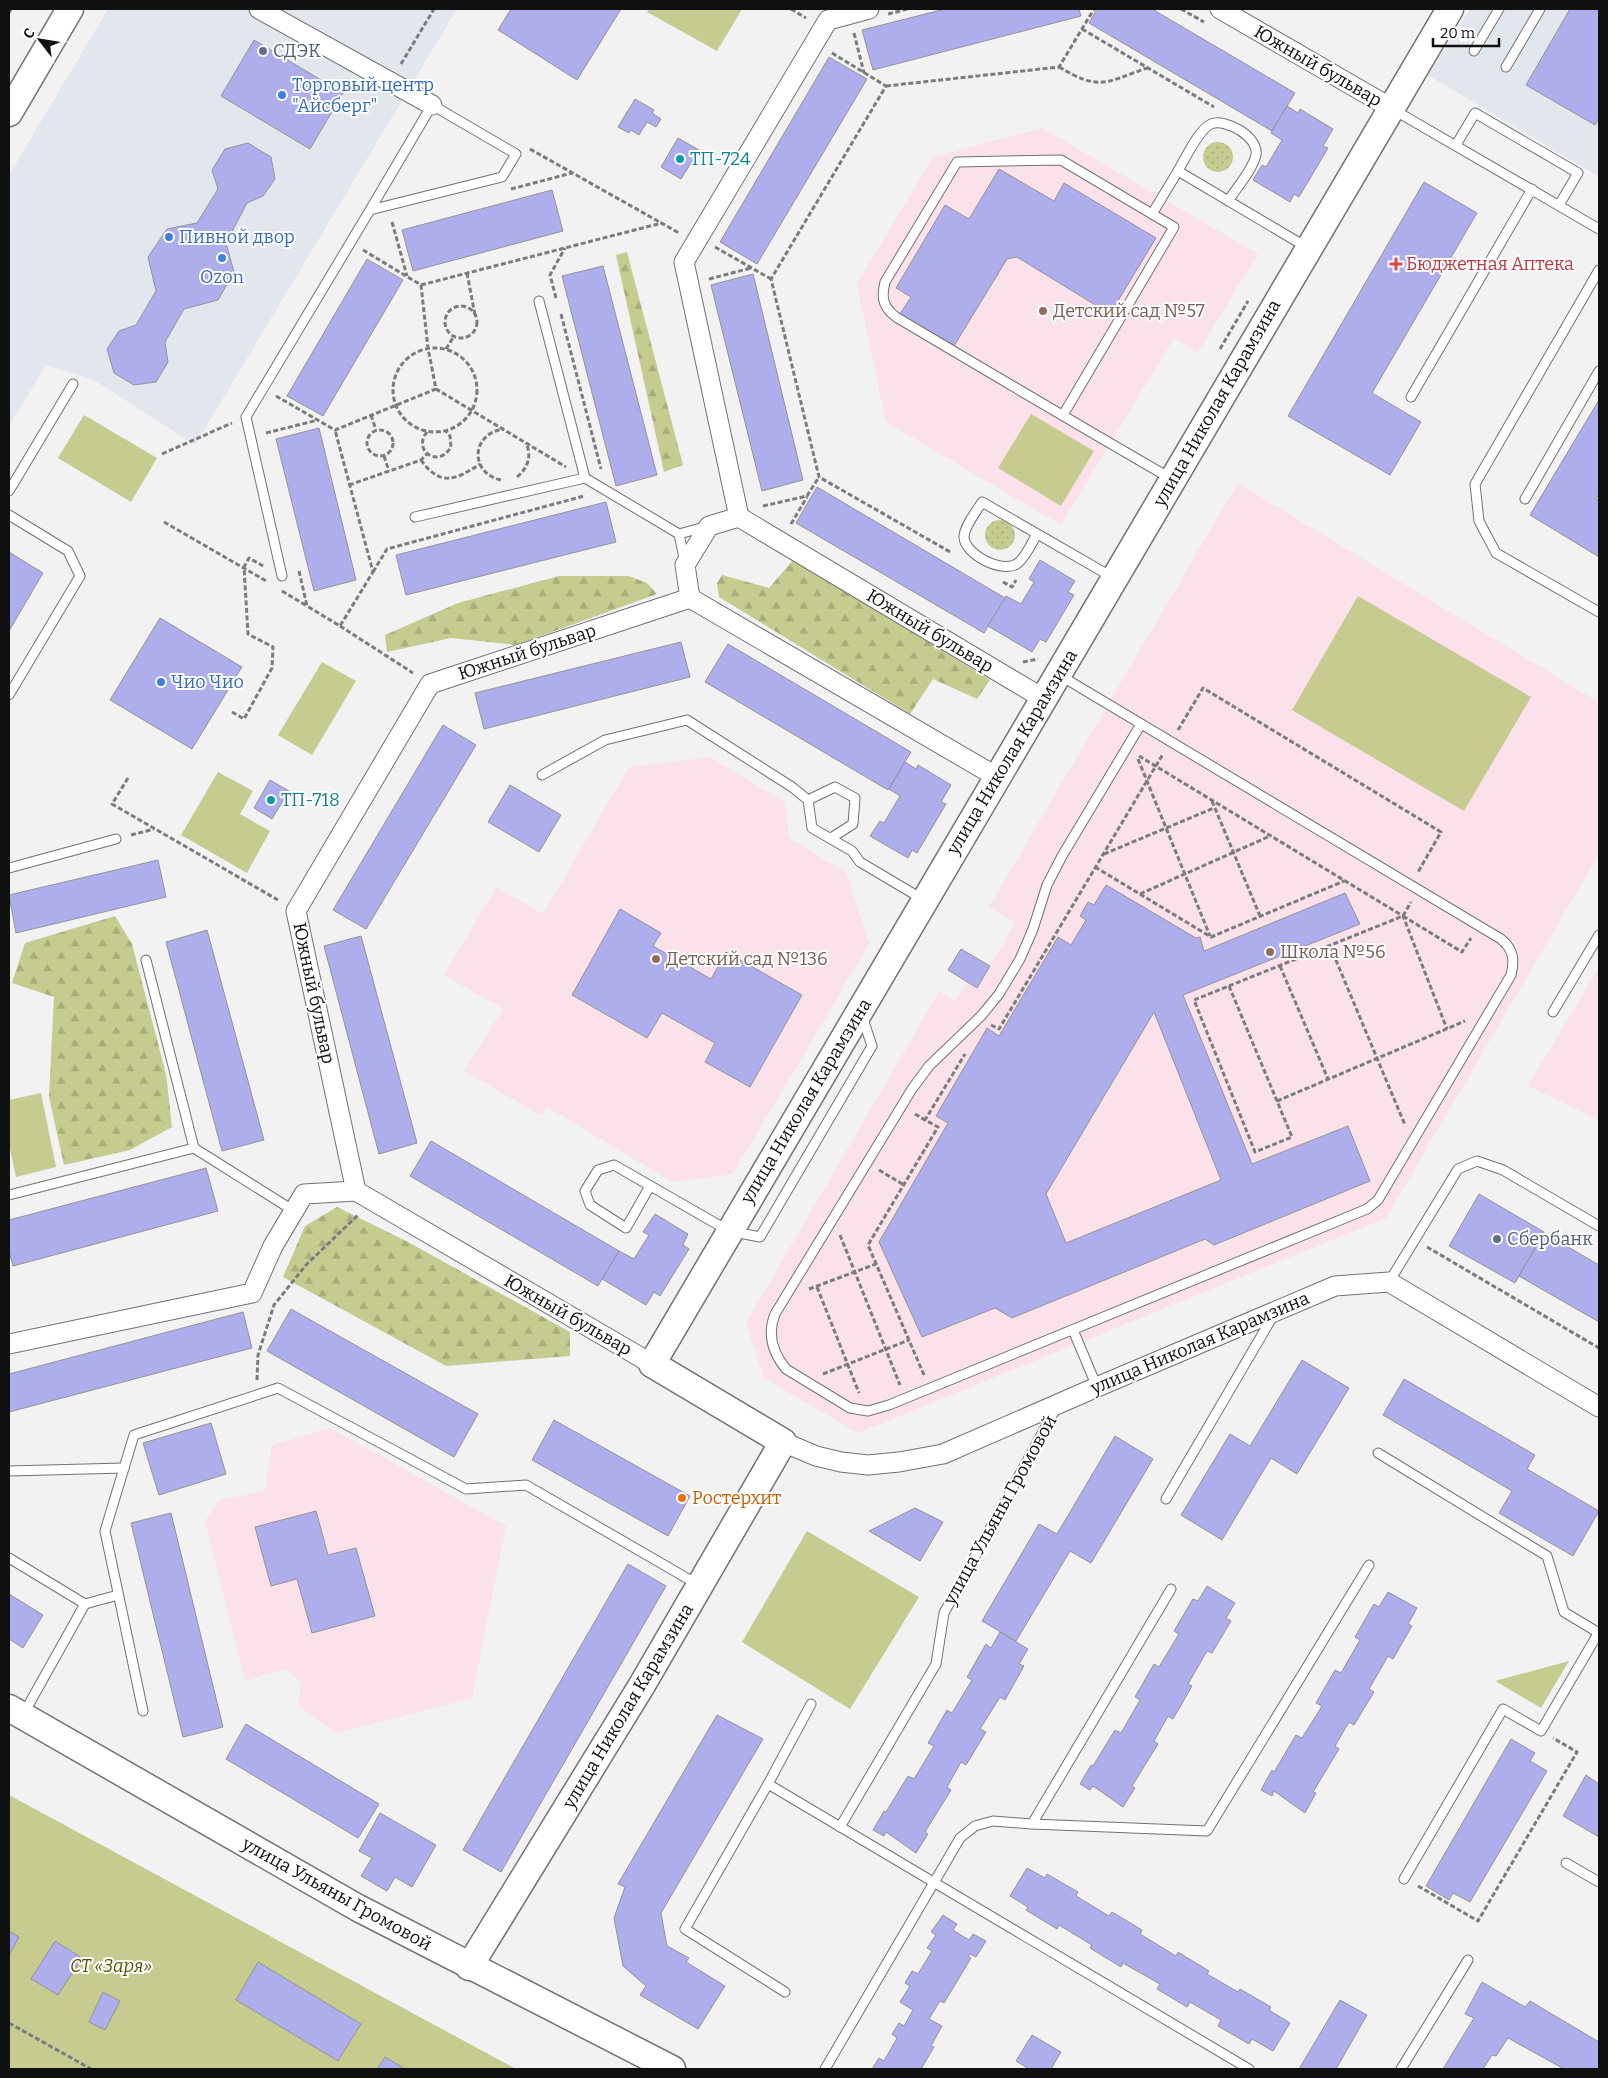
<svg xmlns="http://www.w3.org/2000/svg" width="1608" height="2078" viewBox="0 0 1608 2078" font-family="Bitter,serif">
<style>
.built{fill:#e2e7ee}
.education{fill:#fae1ea}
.grass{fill:url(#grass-dots)}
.forest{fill:url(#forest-firs)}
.green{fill:#c6cb8f}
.building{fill:#adaeeb;stroke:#949495;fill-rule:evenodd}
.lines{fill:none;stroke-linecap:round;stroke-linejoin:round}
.lane-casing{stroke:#717273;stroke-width:11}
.street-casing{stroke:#717273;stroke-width:21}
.secondary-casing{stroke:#717273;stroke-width:29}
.path{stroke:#7b7c7c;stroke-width:3;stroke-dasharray:5 2.5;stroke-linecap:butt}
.lane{stroke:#fff;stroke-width:9}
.street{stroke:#fff;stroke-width:19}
.secondary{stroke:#fff;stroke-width:26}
.service-dot{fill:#5c6f8a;stroke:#fff;stroke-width:2}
.shop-dot{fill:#3f7fe0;stroke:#fff;stroke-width:2}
.culture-dot{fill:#0f9aa8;stroke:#fff;stroke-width:2}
.health-dot{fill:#e0444e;stroke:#fff;stroke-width:2}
.education-dot{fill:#8d6e63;stroke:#fff;stroke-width:2}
.food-dot{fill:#e8710a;stroke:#fff;stroke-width:2}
.labels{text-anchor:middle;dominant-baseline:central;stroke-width:4;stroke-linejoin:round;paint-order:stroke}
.service-label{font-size:18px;fill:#4e5e75;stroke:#fff;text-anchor:start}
.street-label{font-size:18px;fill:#0f1010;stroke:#fff}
.shop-label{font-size:18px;fill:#366cbe;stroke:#fff;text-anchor:start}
.culture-label{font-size:18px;fill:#0d838f;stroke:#fff;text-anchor:start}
.health-label{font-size:18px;fill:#be3a42;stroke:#fff;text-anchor:start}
.education-label{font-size:18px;fill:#785e54;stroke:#fff;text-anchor:start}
.food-label{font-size:18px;fill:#c56008;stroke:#fff;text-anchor:start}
.park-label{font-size:18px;font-style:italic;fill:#525403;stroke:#fff}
</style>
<defs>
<pattern id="grass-dots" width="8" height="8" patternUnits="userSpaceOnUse" patternTransform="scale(1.25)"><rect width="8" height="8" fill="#c6cb8f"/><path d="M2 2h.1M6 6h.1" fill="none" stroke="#a9ad7a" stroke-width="1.8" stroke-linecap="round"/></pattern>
<pattern id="forest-firs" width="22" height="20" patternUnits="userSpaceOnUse" patternTransform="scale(1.25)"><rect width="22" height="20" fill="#c6cb8f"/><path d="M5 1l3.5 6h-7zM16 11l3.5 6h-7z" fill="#a9ad7a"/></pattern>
</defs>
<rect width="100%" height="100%" fill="#f2f2f3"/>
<g class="built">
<polygon points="108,9 457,9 195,445 94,380 46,365 9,426 9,175"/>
<polygon points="1470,9 1599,9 1599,177 1428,75"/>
</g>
<g class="education">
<polygon points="1042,128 1258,254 1198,352 1174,338 1061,525 886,422 857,284 933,157"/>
<polygon points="1238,483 1598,702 1599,854 1386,1218 858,1433 764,1378 746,1323 939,992 955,1001 967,982 977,988 1015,923 989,907"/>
<polygon points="710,757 785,802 789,838 846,872 869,944 733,1174 672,1182 547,1107 542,1116 464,1071 503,1009 444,975 496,887 543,914 629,767"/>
<polygon points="1599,968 1599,1120 1528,1086"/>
<polygon points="330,1428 506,1526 472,1698 337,1733 298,1706 301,1683 286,1669 245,1681 205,1521 219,1500 265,1491 272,1445"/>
</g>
<g class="grass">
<circle cx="1218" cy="157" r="15"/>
<circle cx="1000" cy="535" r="15"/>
</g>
<g class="forest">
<polygon points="627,252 683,465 664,472 616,255"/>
<polygon points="794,559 990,680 977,699 933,679 910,714 719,597 717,583 722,575 769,588"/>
<polygon points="559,576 629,576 647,583 657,594 516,645 451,638 387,652 385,635 458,603"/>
<polygon points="115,916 132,944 166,1074 172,1127 130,1150 64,1165 49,1097 54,997 12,983 25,943"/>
<polygon points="337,1207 408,1242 570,1332 570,1356 446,1366 283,1277 305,1226"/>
</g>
<g class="green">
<polygon points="649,9 742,9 717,51 647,12"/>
<polygon points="1031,414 1094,451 1061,506 998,468"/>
<polygon points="84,415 157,458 131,502 58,458"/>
<polygon points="1358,596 1531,697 1464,811 1292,710"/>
<polygon points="322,662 356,681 312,755 278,735"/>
<polygon points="218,772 253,791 240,814 270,831 247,873 181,835"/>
<polygon points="41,1093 56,1167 16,1177 9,1144 9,1100"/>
<polygon points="807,1531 919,1597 850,1709 742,1642"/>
<polygon points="1569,1661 1541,1708 1495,1681"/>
<polygon points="9,1795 516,2069 9,2069"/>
</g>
<g class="building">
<polygon points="511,9 621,9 577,80 498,30"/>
<polygon points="945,9 1079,9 1081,16 873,70 862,30"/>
<polygon points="1097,9 1152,9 1295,93 1272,131 1089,23"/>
<polygon points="1570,9 1599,9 1599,118 1595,125 1526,85"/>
<polygon points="254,40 343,93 310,149 221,96"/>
<polygon points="829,57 867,79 757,264 720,242"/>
<polygon points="635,99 654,110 652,113 661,119 656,127 647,122 639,135 631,130 629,133 618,127"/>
<polygon points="1287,106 1298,113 1300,109 1333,129 1323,146 1328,148 1299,197 1294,194 1290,202 1253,180 1262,165 1266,167 1282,140 1271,133"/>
<polygon points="678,138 699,150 681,179 661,167"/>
<polygon points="248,143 271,157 275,179 263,196 247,203 226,243 234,272 218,300 184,309 165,342 168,362 156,382 134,385 114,373 107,349 119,331 136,325 156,291 148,257 167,229 197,223 218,189 212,170 225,149"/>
<polygon points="999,169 1054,201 1064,183 1156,238 1110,314 1017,257 1007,259 954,346 900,314 911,297 896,288 945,205 969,219"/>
<polygon points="1424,182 1477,213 1372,393 1421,422 1390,475 1288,416"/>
<polygon points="552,190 563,231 413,271 402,230"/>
<polygon points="367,259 403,280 323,416 287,396"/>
<polygon points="603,266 657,475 616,486 562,276"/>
<polygon points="753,274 803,480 762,491 711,285"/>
<polygon points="1599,400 1599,494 1596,499 1599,500 1599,557 1530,515"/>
<polygon points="319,428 356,580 314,591 276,439"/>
<polygon points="817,487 1005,598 984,633 796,523"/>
<polygon points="606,502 616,542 406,595 396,555"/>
<polygon points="9,552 43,573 9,631"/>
<polygon points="1040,560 1075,581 1068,592 1074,595 1046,642 1040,639 1032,652 988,626 1006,596 1021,604 1034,582 1029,579"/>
<polygon points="160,618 242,667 192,749 110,700"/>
<polygon points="681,642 690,677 484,729 475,693"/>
<polygon points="728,644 911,752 888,790 705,682"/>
<polygon points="443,725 476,745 366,929 333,910"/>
<polygon points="905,762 916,769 918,765 951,785 941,802 946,804 917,853 912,850 908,858 870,836 880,821 884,823 900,796 889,789"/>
<polygon points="270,780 289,791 272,819 254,808"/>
<polygon points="510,785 561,815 539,852 488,822"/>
<polygon points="158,860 166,897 16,933 9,895"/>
<path d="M1106,885L1196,938L1200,937L1204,951L1345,893L1360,924L1183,995L1252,1164L1348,1126L1370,1181L1214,1245L1205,1239L1012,1318L995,1308L922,1337L879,1242L948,1123L936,1116L987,1028L999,1036L1058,937L1071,945L1086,920L1080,916L1088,902L1094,905ZM1154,1012L1221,1180L1066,1243L1046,1194Z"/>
<polygon points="620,909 661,933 653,946 711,979 726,952 802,995 750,1087 705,1062 715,1043 662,1013 647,1038 572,995"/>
<polygon points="207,930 264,1140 222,1151 166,942"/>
<polygon points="361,936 417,1143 379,1154 324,946"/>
<polygon points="961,949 990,966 977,988 948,970"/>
<polygon points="431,1141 619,1251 598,1286 410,1176"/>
<polygon points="206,1168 218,1211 13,1266 9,1251 9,1220"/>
<polygon points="1479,1194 1544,1232 1515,1283 1449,1246"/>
<polygon points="655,1214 688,1234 683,1245 689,1249 660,1296 654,1292 646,1305 602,1279 619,1251 634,1259 649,1235 643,1232"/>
<polygon points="1544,1233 1599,1265 1599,1322 1519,1276"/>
<polygon points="291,1309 478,1414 454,1457 267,1351"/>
<polygon points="243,1312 252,1348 9,1412 9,1374"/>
<polygon points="1302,1360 1349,1388 1297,1474 1271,1458 1222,1540 1181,1515 1230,1434 1250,1446"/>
<polygon points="1404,1379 1535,1455 1527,1469 1599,1511 1573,1556 1499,1513 1512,1491 1383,1415"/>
<polygon points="554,1420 690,1496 668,1536 532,1460"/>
<polygon points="211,1423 226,1474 159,1495 143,1443"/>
<polygon points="1115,1436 1153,1459 1091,1563 1070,1551 1016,1641 982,1621 1039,1524 1057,1534"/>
<polygon points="915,1508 943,1522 920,1561 869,1531"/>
<polygon points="316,1511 328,1555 356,1548 375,1616 312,1633 297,1579 271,1586 255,1527"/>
<polygon points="171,1513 223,1727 183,1737 131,1523"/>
<polygon points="628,1564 666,1586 501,1872 463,1850"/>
<polygon points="1207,1586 1235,1603 1226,1618 1231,1621 1212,1653 1207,1651 1188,1684 1192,1686 1173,1719 1168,1716 1154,1741 1158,1744 1132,1786 1135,1788 1123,1807 1093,1786 1090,1790 1080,1784 1091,1765 1093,1766 1115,1730 1121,1733 1140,1700 1135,1697 1154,1664 1159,1667 1179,1634 1174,1631 1193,1599 1198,1601"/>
<polygon points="1388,1592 1417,1608 1408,1624 1412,1626 1393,1659 1388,1656 1369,1689 1374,1692 1354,1725 1349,1722 1335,1746 1339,1749 1313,1792 1316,1793 1305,1813 1274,1791 1272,1796 1261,1790 1272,1770 1274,1772 1296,1735 1302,1738 1322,1706 1316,1703 1335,1670 1341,1673 1360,1640 1355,1637 1374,1604 1379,1607"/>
<polygon points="9,1594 43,1615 23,1648 9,1639"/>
<polygon points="1000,1632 1028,1649 1019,1664 1024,1666 1005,1700 1000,1697 980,1729 986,1732 966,1765 961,1762 947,1787 951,1790 925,1832 928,1834 916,1853 886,1832 884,1836 873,1830 884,1811 886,1812 908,1776 914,1779 934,1746 928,1743 947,1710 952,1713 972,1680 967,1677 986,1644 991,1648"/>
<polygon points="717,1715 763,1739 661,1913 667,1946 689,1958 686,1962 725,1986 698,2029 640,1995 646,1986 623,1966 614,1918 625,1887 618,1884"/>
<polygon points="246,1724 379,1804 358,1838 226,1759"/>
<polygon points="1511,1739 1535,1753 1530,1761 1547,1771 1470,1902 1453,1893 1449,1900 1426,1886"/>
<polygon points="1586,1775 1599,1784 1599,1837 1563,1816"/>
<polygon points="380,1813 436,1845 412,1887 395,1877 387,1891 361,1876 372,1858 359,1851"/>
<polygon points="1027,1868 1045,1878 1047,1874 1078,1892 1076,1896 1109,1916 1112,1912 1142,1930 1140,1934 1176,1956 1178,1952 1209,1971 1207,1974 1238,1992 1240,1989 1271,2007 1269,2010 1290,2023 1273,2051 1252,2039 1249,2044 1218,2026 1221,2020 1190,2002 1187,2007 1157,1989 1160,1984 1123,1963 1121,1967 1090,1948 1092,1945 1059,1925 1057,1929 1026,1910 1028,1907 1010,1896"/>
<polygon points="943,1915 957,1924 953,1930 969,1940 973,1934 986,1941 976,1957 970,1954 968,1956 971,1958 944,2003 940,2001 929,2019 942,2026 931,2046 934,2047 921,2069 872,2069 879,2058 884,2061 897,2038 892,2034 899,2023 904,2026 913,2010 900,2002 910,1986 905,1983 912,1971 918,1974 932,1951 927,1948 936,1935 931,1932"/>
<polygon points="9,1931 19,1937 9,1955"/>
<polygon points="55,1941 82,1958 58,1995 31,1979"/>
<polygon points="258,1962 361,2024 338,2061 236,2000"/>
<polygon points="1482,1982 1525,2007 1530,2001 1599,2042 1599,2069 1564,2069 1508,2038 1496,2056 1492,2055 1483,2069 1443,2069 1474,2018 1465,2014"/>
<polygon points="103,1992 120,2001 105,2030 89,2022"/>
<polygon points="1340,2000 1367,2015 1336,2069 1299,2069"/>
<polygon points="1032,2035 1061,2052 1051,2069 1029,2069 1016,2061"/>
<polygon points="385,2057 405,2069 377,2069"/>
</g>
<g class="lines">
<defs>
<g id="lane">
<polyline points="1474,51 1499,9"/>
<polyline points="1506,67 1540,9"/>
<polyline points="1394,110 1599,229"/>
<polyline points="1456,145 1475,113 1578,173 1559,205"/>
<path d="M1228,201C1237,187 1252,171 1256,155C1259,137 1226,118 1211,124C1199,129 1185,159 1178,171L1308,248"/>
<polyline points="1152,214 1178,171"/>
<polyline points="1599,270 1475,484 1479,521 1496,553 1599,612"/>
<polyline points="539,301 585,478 679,534 685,563"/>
<polyline points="1411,397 1532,189"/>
<path d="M1063,415L1174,227L1061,160L957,162L885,282C881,298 883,307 896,317C987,371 1078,425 1170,478"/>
<polyline points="9,491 73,384"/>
<polyline points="1525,499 1599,371"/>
<polyline points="9,515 68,551 80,576 9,695"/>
<polyline points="415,517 585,478"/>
<polyline points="679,534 708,526"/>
<path d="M1037,534C1032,542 1026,557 1018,563C1004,575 963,554 964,536C965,525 977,511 982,502L1112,577"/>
<polyline points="282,576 246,417 370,210 502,177 516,154 432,105 370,210"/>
<path d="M1061,676L1501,939C1513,949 1515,959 1511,975L1378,1200L1367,1209L889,1405L868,1411L850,1408L786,1369C773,1353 767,1334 775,1314L912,1089L929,1066L981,1016L999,994L1020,959L1033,929L1047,885L1062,856L1141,724"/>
<polyline points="542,775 605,740 687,720 792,787 808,800 812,828 852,851 860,862 924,900"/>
<polyline points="808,800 835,787 855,798 853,824 831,838"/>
<polyline points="9,868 116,839"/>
<polyline points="146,960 194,1148"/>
<polyline points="1553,1012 1599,935"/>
<polyline points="650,1186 626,1228 590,1205 585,1191 598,1170 614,1165 729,1231 760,1237 872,1046 862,1016"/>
<polyline points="9,1195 194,1148 294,1211"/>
<polyline points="1389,1282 1458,1169 1477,1161 1503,1170 1599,1226"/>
<polyline points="1073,1330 1097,1387"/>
<polyline points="1378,1453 1547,1556 1564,1612 1599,1633"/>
<polyline points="9,1471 124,1468"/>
<polyline points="1166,1499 1273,1316"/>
<polyline points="9,1558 85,1604 24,1713"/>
<polyline points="85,1604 118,1595"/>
<polyline points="143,1711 105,1531 134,1435 278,1388 466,1489 526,1485 697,1584"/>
<polyline points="768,1784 811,1704"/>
<polyline points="1032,1824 1171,1589"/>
<polyline points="840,1827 936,1664 944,1613 1056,1408"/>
<polyline points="1566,1863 1599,1882"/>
<polyline points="1404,1879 1503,1709 1541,1731 1599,1632"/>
<polyline points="785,1992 685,1929 768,1784 1249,2069"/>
<polyline points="825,2069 960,1838 975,1826 993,1821 1032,1824 1207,1831 1369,1565"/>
<polyline points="1401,2069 1468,1960"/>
</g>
<g id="street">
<polyline points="259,9 432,105"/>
<polyline points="1220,9 1391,108"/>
<polyline points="739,517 1044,699"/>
<polyline points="690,598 997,777"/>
<polyline points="356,1191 652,1364"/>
<polyline points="9,1344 252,1293 273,1246 304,1194 356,1191 296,911 430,684 690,598 685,565 709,526 739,517 684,262 828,20 869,9"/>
<polyline points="783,1442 816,1456 841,1462 868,1465 899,1462 943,1454 1097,1387 1335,1286 1389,1282 1599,1407"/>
</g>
<g id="secondary">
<polyline points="9,113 70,9"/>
<polyline points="9,1708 358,1908 672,2069"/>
<polyline points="469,1967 642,1685 783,1442 652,1364 1450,9"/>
</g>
</defs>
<use href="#lane" class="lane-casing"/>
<use href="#street" class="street-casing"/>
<use href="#secondary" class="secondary-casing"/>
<g class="path">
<polyline points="791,9 806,18"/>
<polyline points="1181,9 1204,22"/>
<polyline points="9,13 11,9"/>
<polyline points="888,14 908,9"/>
<polyline points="1082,29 1214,107"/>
<polyline points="854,33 864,73"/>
<polyline points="832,53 886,86 771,279 819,477 952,553"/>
<polyline points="401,64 434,9"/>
<path d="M1059,67C1100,91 1104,83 1147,68"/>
<polyline points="886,86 1059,67 1094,9"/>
<polyline points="530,149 679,233"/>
<polyline points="511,189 572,173"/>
<polyline points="392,222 407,276"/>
<polyline points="715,247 771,279"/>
<polyline points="363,250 421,285 428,348 436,389 566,467"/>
<polyline points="467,273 475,315"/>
<polyline points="709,279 751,268"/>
<polyline points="421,285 662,223"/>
<polyline points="556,298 550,275 565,248"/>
<circle cx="461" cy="322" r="16"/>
<polyline points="561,314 601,469"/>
<circle cx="435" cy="390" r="42"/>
<polyline points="446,349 454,336"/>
<polyline points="1220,349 1248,301"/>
<polyline points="276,396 335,430 436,389"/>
<polyline points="371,415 376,430"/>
<circle cx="380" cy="443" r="13"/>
<path d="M427,432C412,450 438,469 451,447L450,436L446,431"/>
<polyline points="266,433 318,420"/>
<polyline points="162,454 232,423"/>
<polyline points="384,456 389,471"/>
<path d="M421,460C440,487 456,480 480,464"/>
<path d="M517,477C528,468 532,456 526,443"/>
<path d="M501,480C469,473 471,433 504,429"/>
<polyline points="349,485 421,460 427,454"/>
<polyline points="763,506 807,496 819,477"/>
<polyline points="164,522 268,582"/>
<polyline points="791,524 807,497"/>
<polyline points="299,571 307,606 340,626 373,572 335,430"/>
<polyline points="373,572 387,549 584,496"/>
<polyline points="1003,582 1012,587 1016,580"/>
<polyline points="282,591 307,606"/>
<polyline points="340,626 413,673"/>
<polyline points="1023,662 1038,659"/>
<polyline points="232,712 244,719 272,668 273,647 248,634 244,567 249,558 265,567"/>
<polyline points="1178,730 1203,688 1441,832 1418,872"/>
<polyline points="1139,756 1403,916 1447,1029"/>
<polyline points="1138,759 1210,936"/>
<polyline points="128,778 112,804 278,900"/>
<polyline points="1212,801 1260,916"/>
<polyline points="131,835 154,829"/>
<polyline points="1104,854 1214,808"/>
<polyline points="1095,867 1211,937 1344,881"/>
<polyline points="1140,894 1270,836"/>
<polyline points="1403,916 1462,952 1471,938"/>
<polyline points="1330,946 1405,1125"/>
<polyline points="1280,966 1328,1079"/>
<polyline points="1229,986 1292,1137 1255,1152 1194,1000 1403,916 1411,902"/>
<polyline points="991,1025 999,1029 1163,754"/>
<polyline points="1277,1101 1465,1021"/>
<polyline points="915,1114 925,1120"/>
<polyline points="879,1170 904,1185"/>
<polyline points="840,1235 900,1385"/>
<polyline points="1427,1247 1599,1348"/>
<polyline points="817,1287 859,1393"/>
<polyline points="809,1289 876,1264"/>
<polyline points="823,1374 909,1340"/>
<polyline points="924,1375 868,1245 938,1127 925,1120 965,1054"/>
<polyline points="257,1380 258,1355 274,1305 306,1265 358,1215"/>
<polyline points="1418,1886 1478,1921 1577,1752 1553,1738"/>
<polyline points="9,2023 91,2069"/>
</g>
<use href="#lane" class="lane"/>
<use href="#street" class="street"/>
<use href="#secondary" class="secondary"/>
</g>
<g class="service-dot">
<circle cx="263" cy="51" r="5"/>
<circle cx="1497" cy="1239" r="5"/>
</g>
<g class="shop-dot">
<circle cx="282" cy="95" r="5"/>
<circle cx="169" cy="237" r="5"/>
<circle cx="222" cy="258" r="5"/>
<circle cx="161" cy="682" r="5"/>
</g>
<g class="culture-dot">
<circle cx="680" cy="159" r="5"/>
<circle cx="271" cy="800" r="5"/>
</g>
<path class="health-dot" d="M1393.5 256.5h5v5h5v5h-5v5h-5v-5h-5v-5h5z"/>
<g class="education-dot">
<circle cx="1043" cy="311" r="5"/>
<circle cx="1270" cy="952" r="5"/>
<circle cx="656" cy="959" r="5"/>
</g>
<circle class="food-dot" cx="682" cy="1498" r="5"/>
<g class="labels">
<g class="service-label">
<text x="273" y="51">СДЭК</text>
<text x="1507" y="1239">Сбербанк</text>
</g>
<g class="street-label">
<text transform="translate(1318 66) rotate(30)">Южный бульвар</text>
<text transform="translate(1217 403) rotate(-60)">улица Николая Карамзина</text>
<text transform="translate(930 631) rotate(31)">Южный бульвар</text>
<text transform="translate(527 652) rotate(-18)">Южный бульвар</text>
<text transform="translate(1012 752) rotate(-59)">улица Николая Карамзина</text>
<text transform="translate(314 993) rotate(78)">Южный бульвар</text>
<text transform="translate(806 1101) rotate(-59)">улица Николая Карамзина</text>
<text transform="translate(568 1315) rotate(30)">Южный бульвар</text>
<text transform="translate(1200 1343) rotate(-23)">улица Николая Карамзина</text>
<text transform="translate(1000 1510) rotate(-61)">улица Ульяны Громовой</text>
<text transform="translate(628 1706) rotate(-59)">улица Николая Карамзина</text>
<text transform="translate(337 1894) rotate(29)">улица Ульяны Громовой</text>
</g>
<g class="shop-label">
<text x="292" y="85">Торговый центр<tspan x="292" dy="21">"Айсберг"</tspan></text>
<text x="179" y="237">Пивной двор</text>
<text x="222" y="277" text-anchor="middle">Ozon</text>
<text x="171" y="682">Чио Чио</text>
</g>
<g class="culture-label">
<text x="690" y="159">ТП-724</text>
<text x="281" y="800">ТП-718</text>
</g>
<g class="health-label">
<text x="1406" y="264">Бюджетная Аптека</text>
</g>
<g class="education-label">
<text x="1053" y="311">Детский сад №57</text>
<text x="1280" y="952">Школа №56</text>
<text x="666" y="959">Детский сад №136</text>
</g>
<g class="food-label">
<text x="692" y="1498">Ростерхит</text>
</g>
<g class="park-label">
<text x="111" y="1966">СТ «Заря»</text>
</g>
</g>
<rect width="1608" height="2078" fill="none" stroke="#0f1010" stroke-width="20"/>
<g transform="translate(40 40) rotate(301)" stroke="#ffffff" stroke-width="4" paint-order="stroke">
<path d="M0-4L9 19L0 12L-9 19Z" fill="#0f1010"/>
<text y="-8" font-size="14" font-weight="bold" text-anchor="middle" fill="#0f1010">С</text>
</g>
<path d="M1433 38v8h66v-8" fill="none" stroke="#0f1010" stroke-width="2.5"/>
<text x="1440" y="38" font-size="15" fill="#0f1010" stroke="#ffffff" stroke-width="4" paint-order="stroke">20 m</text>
</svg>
